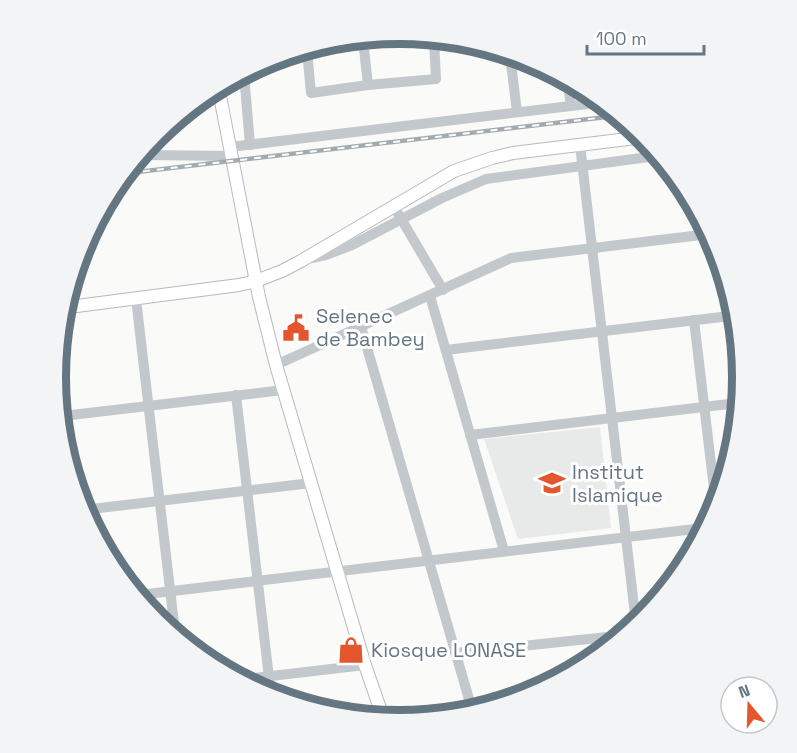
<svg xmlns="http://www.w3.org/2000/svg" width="797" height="753" viewBox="0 0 797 753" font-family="'Space Grotesk',sans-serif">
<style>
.built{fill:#e8e9e9}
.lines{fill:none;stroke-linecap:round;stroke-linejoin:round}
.major-casing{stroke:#b5babe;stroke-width:14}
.minor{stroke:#c3c8cc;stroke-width:10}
.major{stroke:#fff;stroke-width:12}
.rail-casing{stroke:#a2aab0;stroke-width:4.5}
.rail{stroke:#fff;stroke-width:2;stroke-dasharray:7;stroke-linecap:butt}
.labels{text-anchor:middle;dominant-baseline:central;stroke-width:6;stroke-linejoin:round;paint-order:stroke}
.poi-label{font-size:20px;fill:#657683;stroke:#fff;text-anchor:start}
.rim{fill:none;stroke:#657683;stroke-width:8}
</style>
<rect width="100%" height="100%" fill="#fafaf8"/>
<polygon class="built" points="600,427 611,528 518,539 484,439"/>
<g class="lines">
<defs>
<g id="major">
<polyline points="219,91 259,297 276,365 365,665 383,717"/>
<polyline points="69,307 239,285 256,281 282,271 301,261 454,171 492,158 513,153 644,137"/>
</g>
</defs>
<use href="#major" class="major-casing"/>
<g class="minor">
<polyline points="363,40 368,85"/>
<polyline points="307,51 311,93 368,85 436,79 434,40"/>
<polyline points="510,55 517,112"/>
<polyline points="244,74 250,145"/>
<polyline points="568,85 571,106"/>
<polyline points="580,145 636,623"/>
<polyline points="230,147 596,103"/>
<polyline points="142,155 232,156"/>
<polyline points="393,205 443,290"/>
<polyline points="307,259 326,255 352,245 442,198 486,179 656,156"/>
<polyline points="430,296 504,551"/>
<polyline points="136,299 175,632"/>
<polyline points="694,320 716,506"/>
<polyline points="361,327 471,706"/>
<polyline points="446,350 730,316"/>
<polyline points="276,365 511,258 709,234"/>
<polyline points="236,395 271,695"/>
<polyline points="63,416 283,390"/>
<polyline points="470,435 737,403"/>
<polyline points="83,510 311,483"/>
<polyline points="139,595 703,528"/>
<polyline points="455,653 617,636"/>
<polyline points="245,679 365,665"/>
</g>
<use href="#major" class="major"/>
<defs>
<polyline id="rail" points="129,173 615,116"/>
</defs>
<use href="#rail" class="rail-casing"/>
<use href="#rail" class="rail"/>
</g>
<defs>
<symbol id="civic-bare" viewBox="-9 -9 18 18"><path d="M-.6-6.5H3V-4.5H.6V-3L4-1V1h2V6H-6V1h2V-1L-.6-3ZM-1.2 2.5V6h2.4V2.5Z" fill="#e4572e" stroke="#fff" stroke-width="2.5" paint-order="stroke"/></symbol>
<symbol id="university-bare" viewBox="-9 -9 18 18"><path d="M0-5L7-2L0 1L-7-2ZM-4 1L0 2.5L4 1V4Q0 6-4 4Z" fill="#e4572e" stroke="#fff" stroke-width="2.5" paint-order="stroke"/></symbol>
<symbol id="shop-bare" viewBox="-9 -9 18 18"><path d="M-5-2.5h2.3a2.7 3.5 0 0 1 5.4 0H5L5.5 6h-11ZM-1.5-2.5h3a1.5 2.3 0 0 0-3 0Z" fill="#e4572e" stroke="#fff" stroke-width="2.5" paint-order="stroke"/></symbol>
</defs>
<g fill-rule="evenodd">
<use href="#civic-bare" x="277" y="309" width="38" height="38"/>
<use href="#university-bare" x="533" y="464" width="38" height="38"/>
<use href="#shop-bare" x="332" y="631" width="38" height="38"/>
</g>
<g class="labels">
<g class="poi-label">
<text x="316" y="316">Selenec<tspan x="316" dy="23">de Bambey</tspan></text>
<text x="572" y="472">Institut<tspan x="572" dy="23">Islamique</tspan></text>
<text x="371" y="650">Kiosque LONASE</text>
</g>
</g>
<path d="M0 0H797V753H0ZM66 377a333 333 0 1 1 666 0a333 333 0 1 1-666 0Z" fill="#f3f4f5" fill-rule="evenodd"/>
<path class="rim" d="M66 377a333 333 0 1 1 666 0a333 333 0 1 1-666 0Z"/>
<g transform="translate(749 705) rotate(341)"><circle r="28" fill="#ffffff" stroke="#c1c8cd" stroke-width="1.5"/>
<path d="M0-4.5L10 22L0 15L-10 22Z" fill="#e4572e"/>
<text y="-9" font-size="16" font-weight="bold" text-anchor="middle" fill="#657683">N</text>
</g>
<path d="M587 45v9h117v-9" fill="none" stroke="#657683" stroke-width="3"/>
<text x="596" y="45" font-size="18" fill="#657683" stroke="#ffffff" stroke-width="4.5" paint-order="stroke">100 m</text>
</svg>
